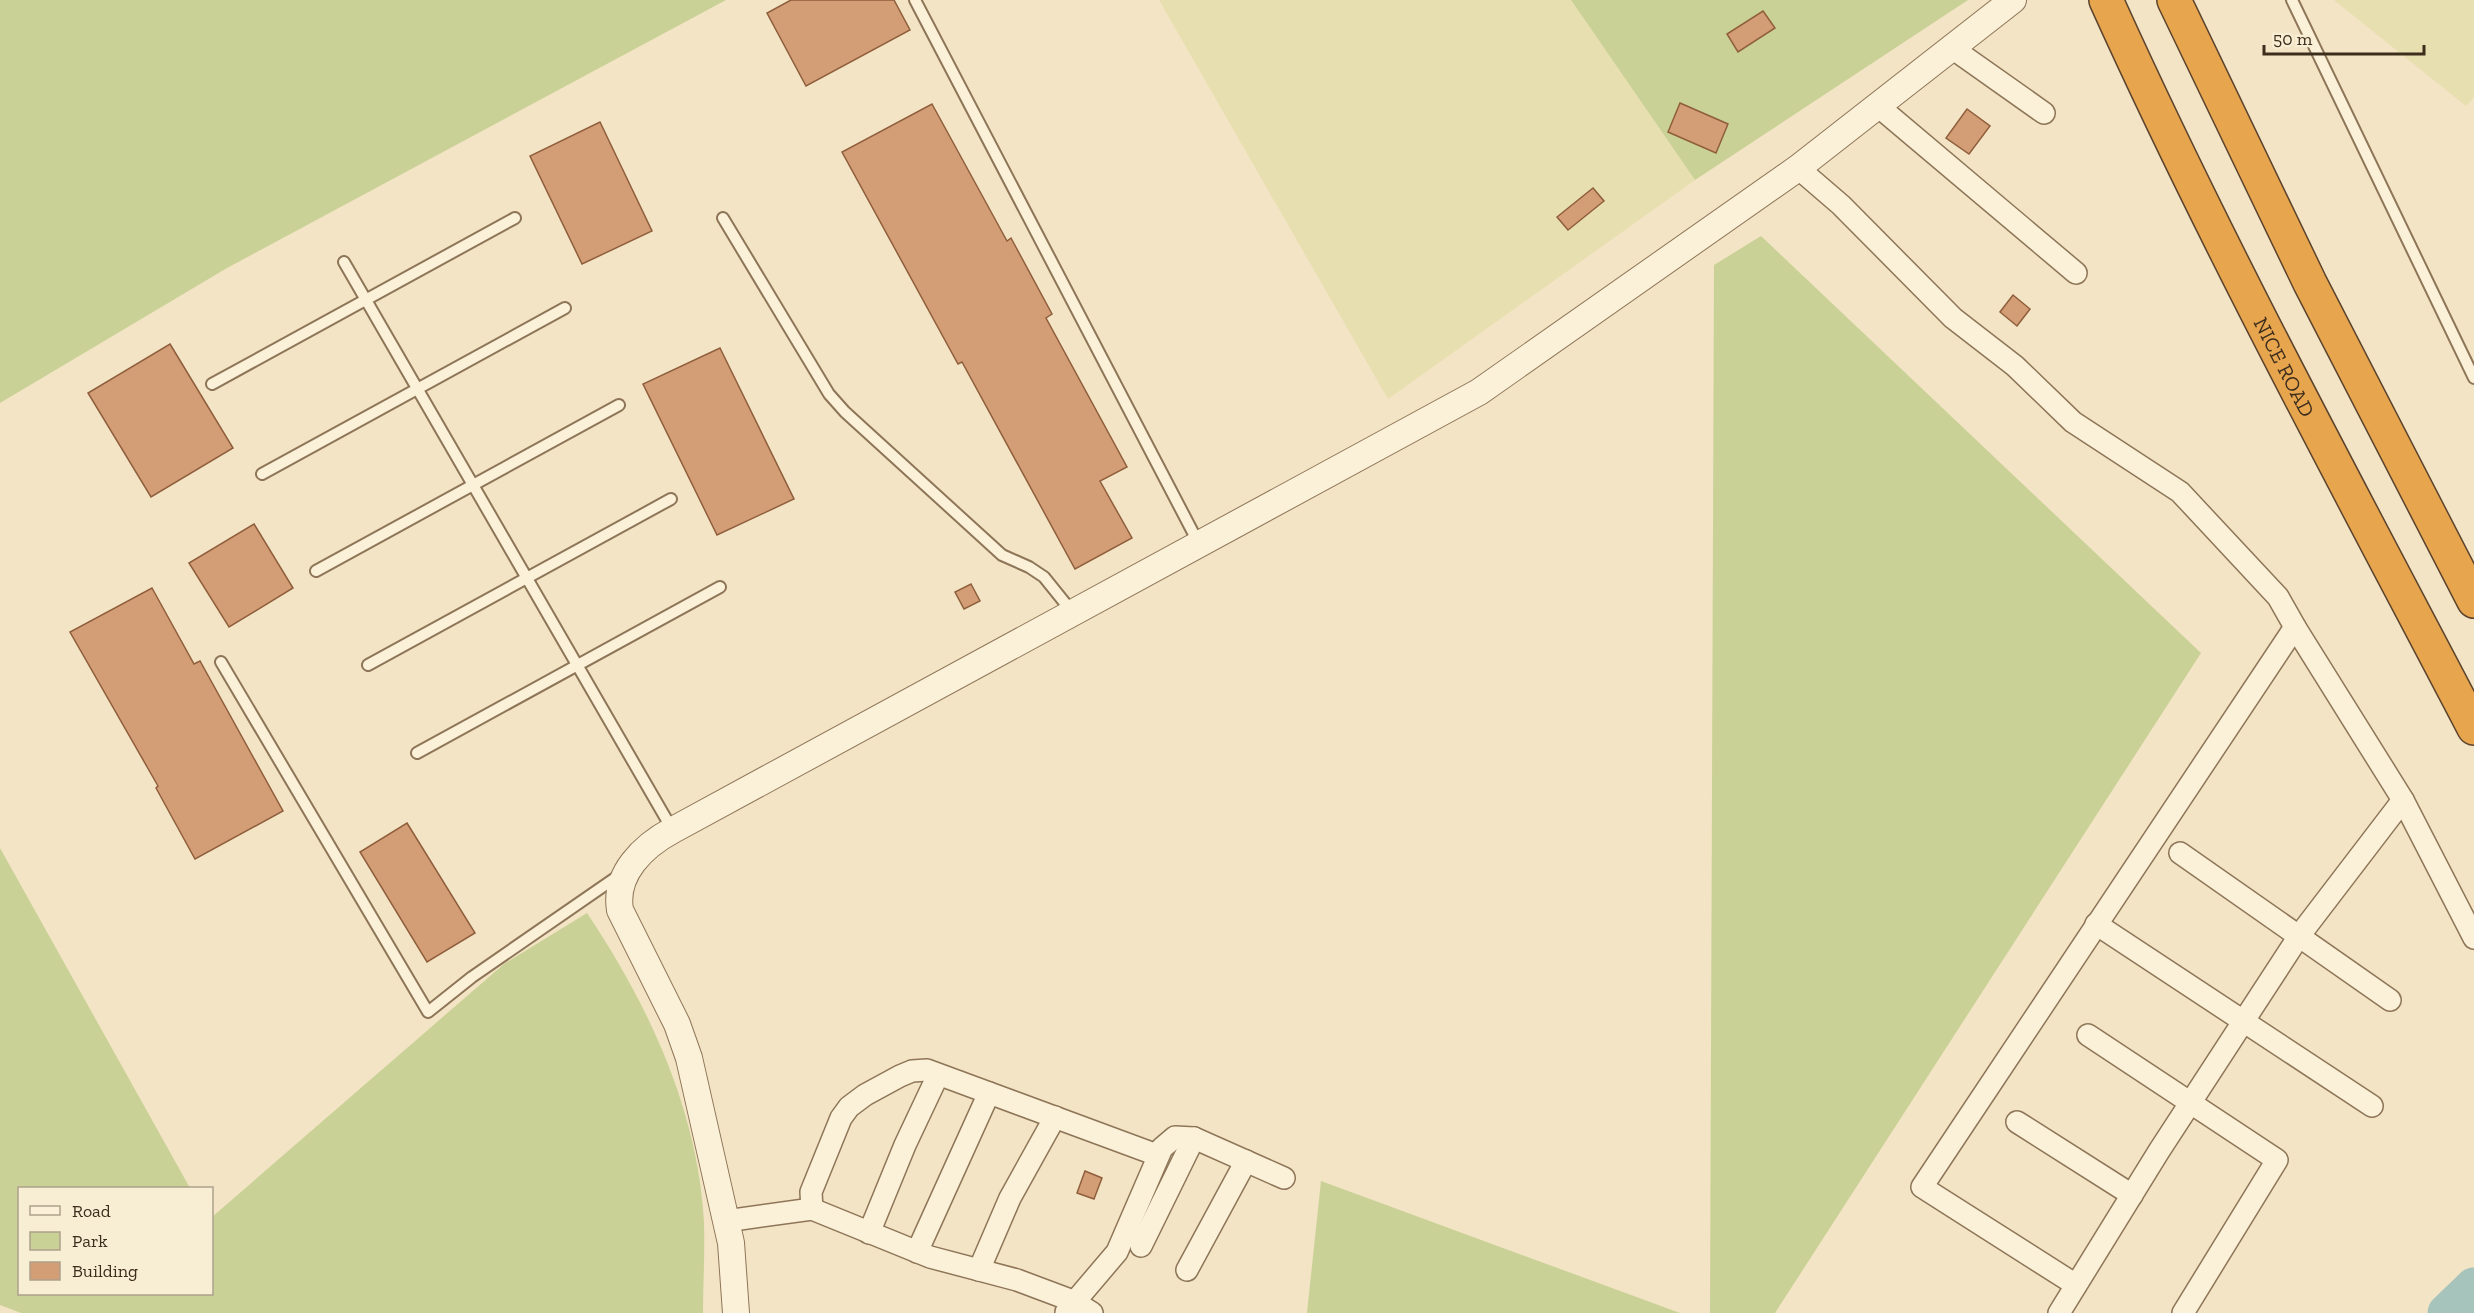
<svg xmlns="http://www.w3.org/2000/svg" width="2474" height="1313" viewBox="0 0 2474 1313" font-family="'Zilla Slab',serif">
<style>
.farmland{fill:#e8dfb0}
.green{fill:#cad196}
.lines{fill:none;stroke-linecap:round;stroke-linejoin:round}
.river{stroke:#a6c4bc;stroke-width:39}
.building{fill:#d39e76;stroke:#8f5e3c;stroke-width:1.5}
.service-casing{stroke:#8e7558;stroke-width:14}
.minor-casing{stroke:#8e7558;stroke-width:24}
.tertiary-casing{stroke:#8e7558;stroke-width:28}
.motorway-casing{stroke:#5c432d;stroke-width:36}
.service{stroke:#fbf1d8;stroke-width:10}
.minor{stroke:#fbf1d8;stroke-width:21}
.tertiary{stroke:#fbf1d8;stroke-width:26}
.motorway{stroke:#e7a54e;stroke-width:33}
.labels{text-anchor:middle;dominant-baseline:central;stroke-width:4.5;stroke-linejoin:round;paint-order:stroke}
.street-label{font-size:21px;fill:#3d2d1d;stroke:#f8eed4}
</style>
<rect width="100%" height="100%" fill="#f2e4c4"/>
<g class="farmland">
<polygon points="1159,0 1571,0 1695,180 1388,399"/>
<polygon points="2334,0 2474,0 2474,97 2466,106"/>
</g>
<g class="green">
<polygon points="0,0 726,0 227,268 0,403"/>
<polygon points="1571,0 1968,0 1695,180"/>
<polygon points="1761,236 2201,653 1775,1313 1710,1313 1714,265"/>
<path d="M0,848L190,1188H20V1294H212V1217L504,964L587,913C648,1004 698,1110 704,1222C705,1252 703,1283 703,1313H21L0,1305Z"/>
<polygon points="1321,1181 1680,1313 1307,1313"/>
</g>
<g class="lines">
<polyline class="river" points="2447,1313 2474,1287"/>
</g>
<g class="building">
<polygon points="791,0 894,0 910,30 806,86 767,13"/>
<polygon points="1763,11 1775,28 1738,52 1727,34"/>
<polygon points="1680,103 1728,124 1716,153 1668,132"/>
<polygon points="932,104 1007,241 1011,238 1052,314 1046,318 1127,467 1100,481 1132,538 1075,569 962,362 958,364 842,152"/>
<polygon points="1967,109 1990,126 1969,154 1946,138"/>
<polygon points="600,122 652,231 582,264 530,156"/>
<polygon points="1593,188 1604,201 1568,230 1557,217"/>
<polygon points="2013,295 2030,309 2017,326 2000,312"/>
<polygon points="170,344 233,448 151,497 88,393"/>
<polygon points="720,348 794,499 717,535 643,384"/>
<polygon points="254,524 293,588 229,627 189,563"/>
<polygon points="971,584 980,601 964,609 955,592"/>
<polygon points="152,588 194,664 200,661 283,811 195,859 156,788 158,786 70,632"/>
<polygon points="407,823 475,933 427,962 360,852"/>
<polygon points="1085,1171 1102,1178 1094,1199 1077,1193"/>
</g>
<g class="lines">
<defs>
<g id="service">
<polyline points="915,0 1199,544"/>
<polyline points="2292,0 2474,378"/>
<polyline points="723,218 829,394 845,412 1002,555 1029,567 1044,577 1073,613"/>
<polyline points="344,262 672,829"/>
<polyline points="212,384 515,218"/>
<polyline points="262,474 565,308"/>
<polyline points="316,571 619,405"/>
<polyline points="221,662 428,1012 472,977 621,874"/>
<polyline points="368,665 671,499"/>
<polyline points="417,753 720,587"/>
</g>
<g id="minor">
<polyline points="1952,48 2044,113"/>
<polyline points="1878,106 2076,273"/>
<polyline points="1798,168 1841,205 1953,318 2015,366 2073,422 2180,492 2278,597 2295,627 1922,1187 2076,1285"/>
<polyline points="2295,627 2403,800 2474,938"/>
<polyline points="2180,853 2390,1000"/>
<polyline points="2096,924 2372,1106"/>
<polyline points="2088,1035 2277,1160 2183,1313"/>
<polyline points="2017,1122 2132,1195"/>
<polyline points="812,1209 811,1192 841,1118 849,1107 865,1095 900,1076 912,1071 927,1070 1157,1155"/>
<polyline points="726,1221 812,1209 930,1257 1017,1280 1073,1301 1092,1313"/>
<polyline points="869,1233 905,1145 938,1075"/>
<polyline points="1141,1246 1194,1138"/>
<polyline points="917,1252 989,1093"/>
<polyline points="979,1270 1010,1198 1055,1117"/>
<polyline points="1187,1270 1246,1161"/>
<polyline points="1066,1312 1117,1252 1162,1148 1175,1137 1194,1138 1284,1178"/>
<polyline points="2059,1313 2159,1151 2299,936 2403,800"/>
</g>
<path id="tertiary" d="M736,1313L731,1243L689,1058L677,1024L620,910C614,874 643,846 673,830L1479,392L1798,168L2013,0"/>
<g id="motorway">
<path id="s1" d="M2106,0C2218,248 2348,487 2474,728"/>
<polyline points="2174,0 2310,283 2474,601"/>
</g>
</defs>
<use href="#service" class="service-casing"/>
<use href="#minor" class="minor-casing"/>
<use href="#tertiary" class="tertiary-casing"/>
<use href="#motorway" class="motorway-casing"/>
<use href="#service" class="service"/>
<use href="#minor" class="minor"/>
<use href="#tertiary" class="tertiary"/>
<use href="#motorway" class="motorway"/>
</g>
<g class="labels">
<g class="street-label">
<text stroke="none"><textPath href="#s1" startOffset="408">NICE ROAD</textPath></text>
</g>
</g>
<rect x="18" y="1187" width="195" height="108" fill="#f8eed4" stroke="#ada18b" stroke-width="1.5"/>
<rect x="30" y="1206" width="30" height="9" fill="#fbf1d8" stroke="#ada18b" stroke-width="1.5"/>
<text x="72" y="1217" font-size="18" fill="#3d2d1d">Road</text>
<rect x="30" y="1232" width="30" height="18" fill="#cad196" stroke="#ada18b" stroke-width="1.5"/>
<text x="72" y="1247" font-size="18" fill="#3d2d1d">Park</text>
<rect x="30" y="1262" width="30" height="18" fill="#d39e76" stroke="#ada18b" stroke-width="1.5"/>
<text x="72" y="1277" font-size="18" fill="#3d2d1d">Building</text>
<path d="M2264 45v9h160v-9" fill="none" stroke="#3d2d1d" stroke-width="3"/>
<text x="2273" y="45" font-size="18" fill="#3d2d1d" stroke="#f8eed4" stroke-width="4.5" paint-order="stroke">50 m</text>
</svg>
